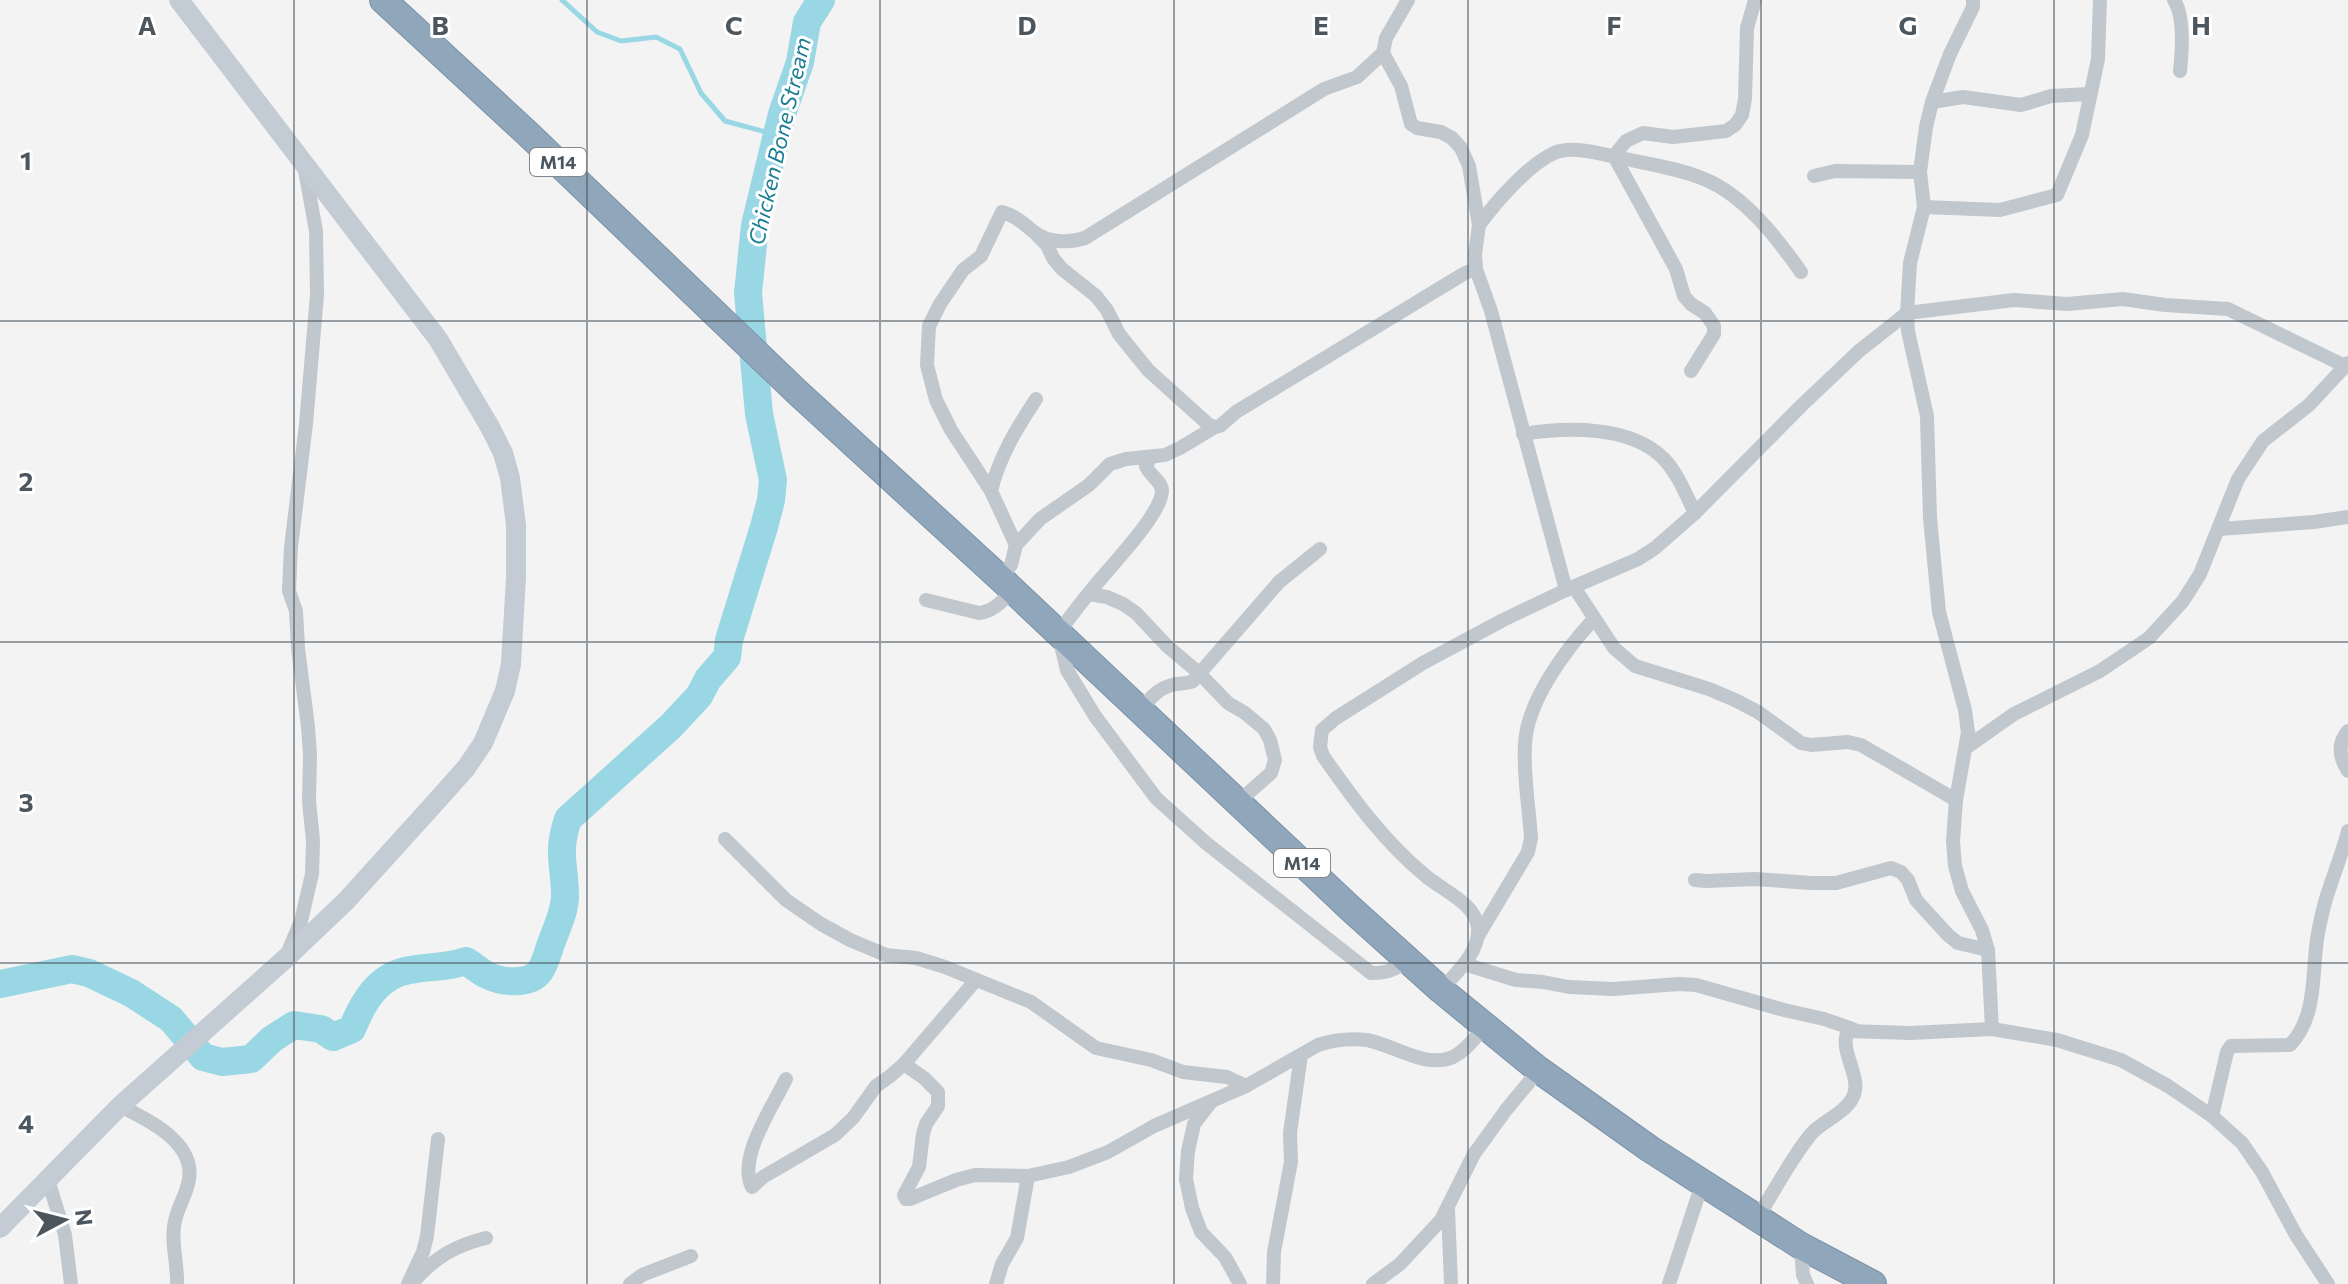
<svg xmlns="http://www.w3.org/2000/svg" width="2348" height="1284" viewBox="0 0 2348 1284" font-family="Commissioner,sans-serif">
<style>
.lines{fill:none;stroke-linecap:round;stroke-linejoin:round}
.stream{stroke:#99d7e4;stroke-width:5}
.river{stroke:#99d7e4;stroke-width:28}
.highway-casing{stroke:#7b92a7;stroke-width:28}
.street{stroke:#c0c7cd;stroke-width:14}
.secondary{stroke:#c3cbd4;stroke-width:20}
.highway{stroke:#90a6bb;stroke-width:26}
.grid{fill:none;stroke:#4c565e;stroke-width:2;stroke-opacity:0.55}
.labels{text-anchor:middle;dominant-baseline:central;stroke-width:6;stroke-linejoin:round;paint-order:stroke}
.shield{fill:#fff;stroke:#82898e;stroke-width:2}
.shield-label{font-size:18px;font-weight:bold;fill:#4c565e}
.water-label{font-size:22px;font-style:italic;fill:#1b7e94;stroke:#fff}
.grid-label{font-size:26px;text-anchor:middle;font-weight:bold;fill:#4c565e;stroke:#fff;stroke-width:6;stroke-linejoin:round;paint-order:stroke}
</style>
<rect width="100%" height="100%" fill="#f4f3f3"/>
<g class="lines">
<polyline class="stream" points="562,0 597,32 621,41 656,37 680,49 701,93 725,121 777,135"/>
<path class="river" d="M0,984L72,969L89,973L131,993L171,1019L203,1057L222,1062L251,1059L272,1039L294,1025L321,1029L333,1037L352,1029C363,1002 378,975 410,970C430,966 446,968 466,961C473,965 480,972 487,975C502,983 530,985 540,971C546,962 548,951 552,941C557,927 566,909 565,893C564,861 557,852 568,819L671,726L699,696L708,679L727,657L729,640L764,527L771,500L773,480L759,414L748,293L755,225L782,114L800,62L807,22L821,0"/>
<defs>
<polyline id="highway" points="383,0 528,134 797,392 1001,579 1351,909 1441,990 1539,1070 1650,1149 1801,1246 1873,1284"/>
</defs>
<use href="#highway" class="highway-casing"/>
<g class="street">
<polyline points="1408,0 1386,38 1383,53 1401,86 1411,124 1417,128 1441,132 1452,138 1461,148 1469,166 1479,225 1475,254 1476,269 1491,311 1566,590"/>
<polyline points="1973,0 1973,7 1950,54 1932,102 1926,127 1920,172 1924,207 1910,263 1907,313 1908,331 1927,416 1930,518 1939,612 1965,710 1968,732 1956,800 1953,841 1955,866 1962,891 1982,930 1988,950 1992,1029"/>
<path d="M2174,0C2185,17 2182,52 2180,71"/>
<polyline points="1932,102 1963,97 2021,105 2051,96 2090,94"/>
<polyline points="1614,156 1626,141 1643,133 1673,137 1726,131 1735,125 1742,115 1745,99 1747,28 1755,0"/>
<polyline points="1614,156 1676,269 1684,296 1691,304 1705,313 1714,326 1714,334 1691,371"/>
<polyline points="1814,176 1835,171 1920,172"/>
<polyline points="1924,207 2000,210 2057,195 2082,135 2098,59 2100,0"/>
<path d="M1479,225C1495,203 1528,165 1554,153C1573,145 1601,154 1621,158C1648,164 1678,168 1704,179C1744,195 1777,238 1801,272"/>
<polyline points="1038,236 1047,245 1053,258 1062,269 1096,296 1107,310 1119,334 1148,370 1209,425 1215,427"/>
<path d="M1523,434C1566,427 1631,425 1664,459C1678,474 1686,495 1695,513"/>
<path d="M1150,458L1146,466C1149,475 1162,481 1162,491C1161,513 1119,557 1105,574C1088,593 1073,613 1058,633L1067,670L1095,716L1156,798L1206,843L1371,973C1387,973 1395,970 1407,960"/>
<path d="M991,491C999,457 1017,428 1036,399"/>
<polyline points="2219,529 2314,522 2348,517"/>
<path d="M1016,545L991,491L951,430L936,400L927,365L929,326L940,304L963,270L981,256L1002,212C1016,216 1023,223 1034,232C1047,243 1070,243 1085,238L1324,89L1357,77L1383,53"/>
<polyline points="1001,579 1011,565 1016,545 1040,519 1089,485 1110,464 1126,459 1165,455 1180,448 1215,427 1220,426 1236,412 1465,273 1476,269"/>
<polyline points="1574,587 1614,648 1635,666 1709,689 1735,700 1758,712 1801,743 1811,745 1848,742 1861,745 1956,800"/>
<polyline points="1089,594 1107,597 1123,604 1136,613 1167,646 1199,673 1228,703 1245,713 1264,729 1270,740 1275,760 1271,773 1238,802"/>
<path d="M926,600L979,613C993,612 1003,600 1013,591"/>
<path d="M1140,710C1149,700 1158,688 1172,685C1180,683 1186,684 1193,681L1279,582L1320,549"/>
<path d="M2348,731C2337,744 2339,757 2348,771"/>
<polyline points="1967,747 2014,714 2100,671 2149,638 2183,601 2200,574 2238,479 2263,441 2309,405 2348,363"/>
<polyline points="725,839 786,900 821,924 850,940 886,955 916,958 945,967 1031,1002 1096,1048 1151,1060 1183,1072 1227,1077 1246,1086"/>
<polyline points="1695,880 1706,881 1755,879 1811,883 1836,883 1891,868 1901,872 1908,880 1916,900 1948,935 1958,943 1988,950"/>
<path d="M1478,936L1528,852L1531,838C1529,807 1523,775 1525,744C1527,701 1566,649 1594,619"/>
<polyline points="288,952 301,921 312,874 313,841 309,801 310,755 308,727 298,648 296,611 289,591 291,547 306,424 317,295 316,231 305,170"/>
<polyline points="1464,964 1516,980 1543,982 1569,987 1613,989 1679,984 1696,985 1784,1010 1824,1019 1853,1029"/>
<path d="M1441,990C1456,973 1480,952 1478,928C1476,904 1444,891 1427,877C1385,843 1354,800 1323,756L1320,747L1322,730L1336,718L1423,663L1503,620L1566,590L1638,559L1655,548L1695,513L1801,406L1859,351L1907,313L2014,300L2067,304L2123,299L2165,305L2228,309L2345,366"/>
<path d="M904,1064L924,1078L938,1092V1106L926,1124L923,1134L919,1167L904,1195L906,1199H910L956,1180L975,1175L1028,1176L1069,1167L1108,1152L1154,1126L1246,1086L1318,1045C1333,1040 1351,1038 1367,1040C1394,1045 1425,1069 1453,1057C1466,1051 1475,1037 1485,1027"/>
<path d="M786,1079C773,1106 737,1158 752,1187L763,1177L835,1135L853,1118L876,1086L889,1077L904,1064L976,980"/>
<polyline points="1211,1102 1194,1124 1188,1151 1186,1179 1192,1208 1201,1232 1225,1257 1240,1284"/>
<path d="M120,1106C147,1119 195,1142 189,1179C187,1194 178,1206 175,1221C170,1240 178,1264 177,1284"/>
<path d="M2212,1116L2227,1052L2231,1046L2290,1045C2317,1017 2312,974 2317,939C2319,926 2322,914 2325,902C2332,878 2342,855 2348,831"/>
<polyline points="48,1180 65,1235 71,1284"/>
<polyline points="1448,1210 1451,1284"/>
<path d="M1757,1219C1774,1191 1790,1160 1811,1134C1822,1121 1845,1114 1853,1097C1863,1077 1838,1051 1848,1031L1910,1033L1992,1029L2057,1040L2121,1060L2168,1086L2212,1116L2242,1143L2262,1172L2296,1235L2328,1284"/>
<polyline points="1801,1246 1803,1275 1807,1284"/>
<path d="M415,1280C435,1257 457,1245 486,1238"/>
<polyline points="408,1284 423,1252 427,1236 438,1139"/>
<polyline points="630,1284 642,1275 691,1256"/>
<polyline points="996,1284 1002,1264 1017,1238 1028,1176"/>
<polyline points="1273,1284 1274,1252 1291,1162 1290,1133 1301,1055"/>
<polyline points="1373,1284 1400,1264 1441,1220 1474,1154 1506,1110 1539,1070"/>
<polyline points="1669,1284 1702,1184"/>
</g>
<polyline class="secondary" points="0,1228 120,1106 285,959 346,901 433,805 466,768 483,743 505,691 511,664 516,577 516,525 510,478 503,453 490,427 438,339 179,0"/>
<use href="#highway" class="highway"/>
</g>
<path class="grid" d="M294,0V1284M587,0V1284M880,0V1284M1174,0V1284M1468,0V1284M1761,0V1284M2054,0V1284M0,321H2348M0,642H2348M0,963H2348"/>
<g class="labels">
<g class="shield">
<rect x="530" y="148" width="56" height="28" rx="6"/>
<rect x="1274" y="849" width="56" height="28" rx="6"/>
</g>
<g class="shield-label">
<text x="558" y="162">M14</text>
<text x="1302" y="863">M14</text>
</g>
<g class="water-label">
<text transform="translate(779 141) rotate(-77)">Chicken Bone Stream</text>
</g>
</g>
<g class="grid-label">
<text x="147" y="35">A</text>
<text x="440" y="35">B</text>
<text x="734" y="35">C</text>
<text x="1027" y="35">D</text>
<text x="1321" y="35">E</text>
<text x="1614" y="35">F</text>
<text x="1908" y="35">G</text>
<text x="2201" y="35">H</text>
<text x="26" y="170">1</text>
<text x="26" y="491">2</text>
<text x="26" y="812">3</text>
<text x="26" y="1133">4</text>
</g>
<g transform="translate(64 1220) rotate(83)" stroke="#ffffff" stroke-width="6" paint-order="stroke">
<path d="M0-6L14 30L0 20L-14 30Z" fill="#4c565e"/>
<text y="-12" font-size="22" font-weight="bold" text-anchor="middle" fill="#4c565e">N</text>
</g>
</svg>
